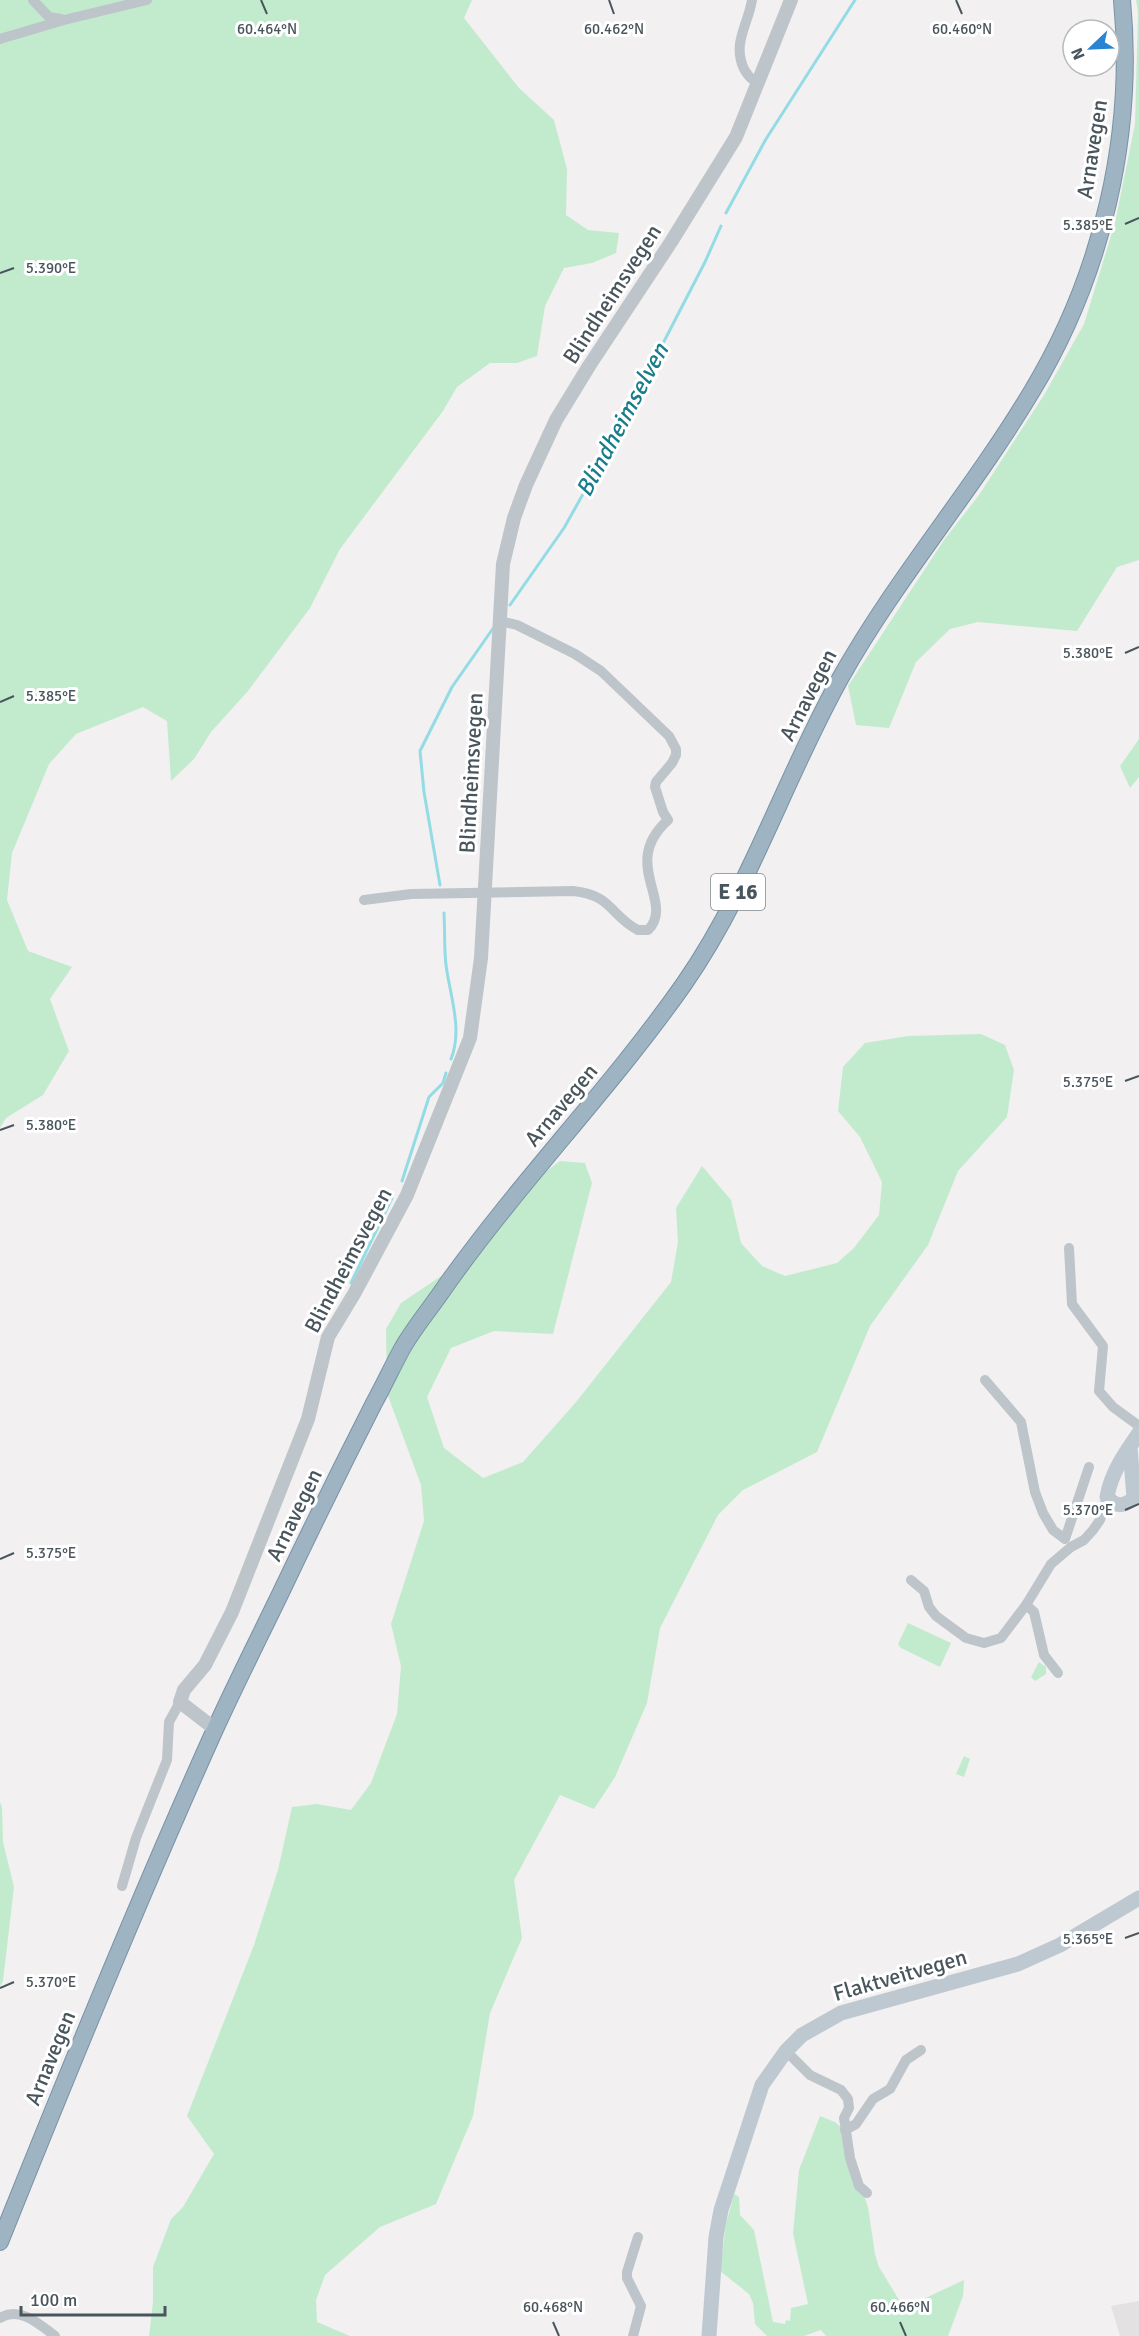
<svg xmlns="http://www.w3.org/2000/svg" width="1139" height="2336" viewBox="0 0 1139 2336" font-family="Signika,sans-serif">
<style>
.education{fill:#e3e1e1}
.green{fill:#c2ebce}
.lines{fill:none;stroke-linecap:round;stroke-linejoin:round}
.stream{stroke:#93dce5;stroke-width:3}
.trunk-casing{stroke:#7792a6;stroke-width:18}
.minor{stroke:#bdc5cb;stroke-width:10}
.tertiary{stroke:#bdc5cb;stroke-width:14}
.secondary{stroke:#bdc8d0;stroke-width:15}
.trunk{stroke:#9fb4c3;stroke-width:16}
.ticks{fill:none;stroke:#49555c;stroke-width:2}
.labels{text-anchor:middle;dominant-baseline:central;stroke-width:6;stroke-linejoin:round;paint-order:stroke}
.shield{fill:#fff;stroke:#80888d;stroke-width:1.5}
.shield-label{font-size:21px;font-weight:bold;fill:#49555c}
.street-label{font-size:22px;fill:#49555c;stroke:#fff}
.water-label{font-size:24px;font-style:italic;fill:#187d8a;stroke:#fff}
.ticks-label{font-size:15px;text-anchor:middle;fill:#49555c;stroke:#fff;stroke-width:6;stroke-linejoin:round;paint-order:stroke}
</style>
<rect width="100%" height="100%" fill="#f2f0f0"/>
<polygon class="education" points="1139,2301 1139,2336 1120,2336 1111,2306"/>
<g class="green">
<polygon points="0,0 472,0 464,18 519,88 554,120 567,169 566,215 588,230 619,233 616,253 592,263 564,268 545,306 537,356 517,363 490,363 457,387 443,411 340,549 310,608 248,691 211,732 194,759 171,781 167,721 143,707 76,734 49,764 12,853 7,900 28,951 72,967 50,999 69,1051 43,1095 6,1118 0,1128"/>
<polygon points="1136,0 1139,0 1139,560 1117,567 1077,631 978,622 950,629 916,662 889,728 856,725 848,686 944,540 979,495 1044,395 1084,324 1115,223 1135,124 1138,13"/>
<polygon points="1139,739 1139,777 1130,788 1120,766"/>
<polygon points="981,1034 1005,1045 1014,1070 1007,1117 958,1171 928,1245 870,1326 817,1452 743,1490 718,1515 660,1628 647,1703 615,1777 594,1809 560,1795 514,1880 522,1938 490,2013 473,2116 436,2204 380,2227 325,2275 316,2300 317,2322 350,2336 149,2336 153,2302 153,2267 171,2219 183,2207 214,2154 187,2116 254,1945 278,1870 292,1807 317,1804 351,1810 371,1783 397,1714 401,1666 391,1624 424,1521 421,1485 387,1393 386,1329 401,1303 447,1272 537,1178 560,1161 585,1163 592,1183 553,1334 494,1331 451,1348 427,1397 444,1448 483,1478 523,1462 576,1402 671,1282 678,1242 676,1208 702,1166 731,1200 741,1243 762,1266 785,1276 837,1263 854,1248 879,1215 882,1182 860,1137 838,1111 843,1067 865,1043 908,1036"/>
<polygon points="908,1623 951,1643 940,1667 901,1648 898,1644"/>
<polygon points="1039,1662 1046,1667 1046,1674 1035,1681 1031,1677"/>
<polygon points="964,1756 970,1759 964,1777 956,1774"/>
<polygon points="0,1802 2,1807 3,1842 14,1887 3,1981 0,1987"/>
<polygon points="820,2116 835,2122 842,2128 868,2207 875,2254 879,2267 904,2308 964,2280 963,2296 948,2336 826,2336 821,2330 804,2336 767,2336 755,2324 753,2303 749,2294 720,2271 726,2224 734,2194 739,2197 740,2215 754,2230 773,2322 785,2324 786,2320 790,2321 791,2308 808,2304 793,2233 799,2170"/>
</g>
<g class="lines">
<g class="stream">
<polyline points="726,213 766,139 855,0"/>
<polyline points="510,605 564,528 610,446 705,262 721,226"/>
<polyline points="440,885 424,792 420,751 452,687 494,627"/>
<path d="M444,913C445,930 444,948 446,965C450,996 463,1029 451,1059"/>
<polyline points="402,1181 429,1097 443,1083 446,1073"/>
<polyline points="351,1283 392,1198"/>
</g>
<defs>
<path id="trunk" d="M0,2242C68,2072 137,1903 212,1736C235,1685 260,1636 284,1586C313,1525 343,1464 374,1403C384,1385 393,1365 403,1347C416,1325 433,1305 447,1284C521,1180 611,1088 684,984C750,889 785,777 841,677C897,577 973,490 1032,391C1102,275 1135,135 1122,0"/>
</defs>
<use href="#trunk" class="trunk-casing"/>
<g class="minor">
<polyline points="33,0 49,17 61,19"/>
<path d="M752,0C748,25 732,43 744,69C748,75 750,79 757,82"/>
<polyline points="0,39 64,20 147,0"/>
<path d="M364,900L411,894L573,891C613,895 610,916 638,930H648C676,902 619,864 668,820L663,812L655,787L656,782L672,763L676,755V749L669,736L601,671L575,654L517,625L500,621"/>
<polyline points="1069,1248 1072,1304 1103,1346 1099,1391 1113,1407 1139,1426"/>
<polyline points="985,1380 1021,1422 1035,1492 1043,1513 1053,1530 1065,1539 1089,1467"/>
<polyline points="911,1580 924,1591 929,1607 936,1616 966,1638 984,1643 1001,1638 1026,1605 1051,1564 1071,1547 1084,1540 1093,1530 1100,1520 1107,1497"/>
<polyline points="1026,1605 1034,1612 1044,1655 1058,1673"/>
<polyline points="122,1886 136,1838 167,1760 169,1722 180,1702"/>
<polyline points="786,2051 810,2075 841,2090 848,2099 849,2108 844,2118 850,2158 859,2186 867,2193"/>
<polyline points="845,2130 856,2124 873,2099 890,2089 906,2060 921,2050"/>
<path d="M0,2318C20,2306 39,2324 55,2336"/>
<polyline points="633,2336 641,2306 627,2278 627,2272 638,2237"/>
</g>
<polyline class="tertiary" points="215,1729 180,1702 184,1690 205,1665 232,1612 308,1419 328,1337 354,1294 407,1195 470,1038 481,958 503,564 514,518 526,485 556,420 589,366 671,242 736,137 791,0"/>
<g class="secondary">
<path d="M1130,1447L1134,1498C1124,1507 1115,1507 1107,1497C1111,1473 1125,1453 1139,1433"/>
<polyline points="709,2336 716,2237 721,2210 762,2085 786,2051 802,2035 841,2013 1018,1964 1060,1945 1139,1898"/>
</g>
<use href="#trunk" class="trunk"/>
</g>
<path class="ticks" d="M261,0L267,14M609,0L614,14M956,0L962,14M1125,224L1139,218M0,273L14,268M1125,653L1139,647M0,702L14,696M1125,1081L1139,1076M0,1130L14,1125M1125,1510L1139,1504M0,1559L14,1553M1125,1938L1139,1933M0,1988L14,1982M553,2322L559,2336M900,2322L906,2336"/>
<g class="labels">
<rect class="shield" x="711" y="874" width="54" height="36" rx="4.5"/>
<g class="shield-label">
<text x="738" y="892">E 16</text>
</g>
<g class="street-label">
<text transform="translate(1092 149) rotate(-81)">Arnavegen</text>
<text transform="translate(612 294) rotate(-57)">Blindheimsvegen</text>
<text transform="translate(808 695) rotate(-63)">Arnavegen</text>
<text transform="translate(471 773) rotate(-87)">Blindheimsvegen</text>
<text transform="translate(561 1105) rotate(-50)">Arnavegen</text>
<text transform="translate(348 1260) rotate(-62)">Blindheimsvegen</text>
<text transform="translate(294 1515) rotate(-64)">Arnavegen</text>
<text transform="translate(900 1975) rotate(-16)">Flaktveitvegen</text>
<text transform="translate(50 2058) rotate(-68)">Arnavegen</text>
</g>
<g class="water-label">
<text transform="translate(622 420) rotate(-62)">Blindheimselven</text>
</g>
</g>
<g class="ticks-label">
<text x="267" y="34">60.464°N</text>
<text x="614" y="34">60.462°N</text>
<text x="962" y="34">60.460°N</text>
<text x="1088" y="230">5.385°E</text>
<text x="51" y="273">5.390°E</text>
<text x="1088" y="658">5.380°E</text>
<text x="51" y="701">5.385°E</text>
<text x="1088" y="1087">5.375°E</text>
<text x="51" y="1130">5.380°E</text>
<text x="1088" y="1515">5.370°E</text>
<text x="51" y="1558">5.375°E</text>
<text x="1088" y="1944">5.365°E</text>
<text x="51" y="1987">5.370°E</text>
<text x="553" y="2312">60.468°N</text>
<text x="900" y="2312">60.466°N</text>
</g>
<g transform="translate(1091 48) rotate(247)"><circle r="28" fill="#ffffff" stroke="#b6bbbe" stroke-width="1.5"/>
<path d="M0-4.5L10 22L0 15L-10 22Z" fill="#2984d3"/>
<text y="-9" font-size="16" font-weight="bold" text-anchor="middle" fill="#49555c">N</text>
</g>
<path d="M21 2306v9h144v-9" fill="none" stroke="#49555c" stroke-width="3"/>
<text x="30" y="2306" font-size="18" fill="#49555c" stroke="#ffffff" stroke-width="4.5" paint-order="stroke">100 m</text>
</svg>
